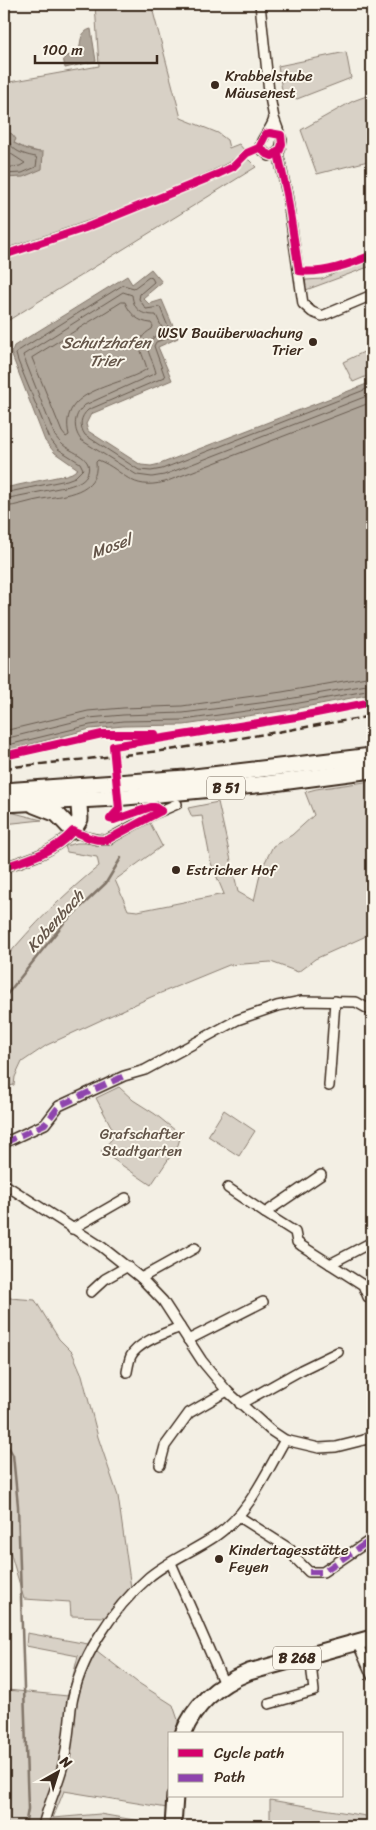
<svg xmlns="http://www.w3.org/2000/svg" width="376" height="1830" viewBox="0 0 376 1830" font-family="Sriracha,sans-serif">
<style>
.green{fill:#d8d1c6;stroke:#8a7e72}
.water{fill:#afa69a;stroke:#817468}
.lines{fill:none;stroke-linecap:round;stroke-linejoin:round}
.shore{stroke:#695c50;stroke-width:1}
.stream{stroke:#817468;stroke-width:2.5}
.street-casing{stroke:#3b2a1e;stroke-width:12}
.primary-casing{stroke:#3b2a1e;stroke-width:19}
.street{stroke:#fbf7ec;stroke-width:9}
.primary{stroke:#fbf7ec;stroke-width:15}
.rail{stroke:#3b2a1e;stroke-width:2.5;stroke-dasharray:8 4;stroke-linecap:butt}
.quiet{stroke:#8e44ad;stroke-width:6;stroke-dasharray:12 6;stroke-linecap:butt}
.cycleway-casing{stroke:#fbf7ec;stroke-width:11}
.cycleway{stroke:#d6006c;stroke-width:8}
.poi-dot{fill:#3b2a1e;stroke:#fbf7ec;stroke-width:2}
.labels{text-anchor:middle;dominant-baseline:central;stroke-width:4;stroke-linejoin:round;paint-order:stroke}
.shield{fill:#fbf7ec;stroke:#75685c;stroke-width:1}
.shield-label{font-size:14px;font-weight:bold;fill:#3b2a1e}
.poi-label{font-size:15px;fill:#3b2a1e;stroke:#fbf7ec;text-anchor:start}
.park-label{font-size:15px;fill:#625448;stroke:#fbf7ec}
.water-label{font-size:16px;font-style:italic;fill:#645549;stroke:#fbf7ec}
</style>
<rect width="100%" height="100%" fill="#f3efe4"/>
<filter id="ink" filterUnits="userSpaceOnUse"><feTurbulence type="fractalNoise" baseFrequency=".02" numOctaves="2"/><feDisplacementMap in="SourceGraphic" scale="10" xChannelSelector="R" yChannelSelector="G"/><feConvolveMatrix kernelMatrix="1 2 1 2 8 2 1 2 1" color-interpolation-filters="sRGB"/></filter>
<g filter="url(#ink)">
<g class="green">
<path d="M95,4H151L181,118L218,133L227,140L229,148L239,144L244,150C230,165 210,171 191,180C131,208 67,228 4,249V178L43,153L24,148L14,143L12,134L4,131V83L99,66Z"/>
<polygon points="346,52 351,78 297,99 282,90 278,66"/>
<polygon points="372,94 372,160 317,174 301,130 353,101"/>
<polygon points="244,159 249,160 256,167 4,323 4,258 121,217 232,171"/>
<polygon points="368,259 372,259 372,269 371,266 306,290 304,284 306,280 322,279"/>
<polygon points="372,348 372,374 353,382 343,362"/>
<path d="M372,781V926L364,937L315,959L298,972L271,962L229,965L151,997L47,1045L22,1062L15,1077L14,1085L4,1087V960C33,925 64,894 99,866L97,857L67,852L65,846L77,843H108L150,823L162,846L115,880L128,910L138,911L224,894L211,863L202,816L192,817L188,808L218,802L238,892L254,901L261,870L273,846L292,835L314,815L305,792L316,789Z"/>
<polygon points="4,812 10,812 42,820 4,824"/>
<polygon points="119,1087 133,1100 155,1114 181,1135 178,1145 151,1185 101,1151 112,1139 113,1130 96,1098"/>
<polygon points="224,1110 255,1131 239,1156 208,1136"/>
<polygon points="4,1290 10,1298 35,1300 59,1339 72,1352 82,1375 98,1437 118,1496 132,1595 105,1617 71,1616 70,1602 24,1599 4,1531"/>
<polygon points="27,1633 88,1644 137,1682 173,1705 178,1720 176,1734 170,1734 170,1783 167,1808 64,1791 53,1818 100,1814 157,1824 157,1826 7,1826 7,1690 68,1696 78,1656 26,1646"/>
<polygon points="270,1800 372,1817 372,1826 270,1826"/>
</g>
<g class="water">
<path d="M91,29L96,61L65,68L63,57L79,53C81,43 79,32 91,29Z"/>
<path d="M4,131L12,134L16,139L14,143C24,148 31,152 43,152L42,169L23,177L4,178Z"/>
<polygon points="151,269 162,282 143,298 149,304 162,300 178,338 158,347 172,380 91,414 86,424 88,431 141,465 151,466 160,464 372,382 372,694 289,710 184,725 124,726 90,729 4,751 4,488 66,475 72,473 78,469 55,453 45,441 11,353 14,346 127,276 132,284"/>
</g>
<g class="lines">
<g class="shore">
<path d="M4,136L9,139C10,151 25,155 36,157L37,160L36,167L22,173L4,174"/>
<polyline points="4,145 8,152 25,163 20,166 4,168"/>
<path d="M122,302H125C130,314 138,322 151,323L153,326L152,329C131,341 143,352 147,369C118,388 58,388 69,435L66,437L62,432L32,358Z"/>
<path d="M4,493L67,480L75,477L83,469L80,463L58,449L50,439L18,361L16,354L18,351L123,285L134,288L149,277L152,278L154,282L140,294L139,299L146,309L160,307L171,334L170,337L156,342L154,346L165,377L88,410C80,417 79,426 85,435L139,470L151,471L162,469L372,387"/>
<path d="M4,499L69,486C76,484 86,480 88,472C93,456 68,452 60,442C58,440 57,438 55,436L23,355L123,292L132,295C134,311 142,315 156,315L163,330L162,333C137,344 152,354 156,373L85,405C74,414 72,428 81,440L137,475L152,477L164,475L372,394"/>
<path d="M4,507C17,506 29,501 42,499C64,495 100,493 96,462L98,460C126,471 129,491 165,482L372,402"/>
<polyline points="4,731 88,711 123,708 182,706 282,692 372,676"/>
<polyline points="4,739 89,718 123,715 183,713 283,700 372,684"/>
<polyline points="4,746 90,725 123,721 184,720 288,705 372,690"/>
</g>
<g class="stream">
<polyline points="4,998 64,923 106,883 121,858"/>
<polyline points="4,1439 13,1455 18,1506 28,1809 25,1826"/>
</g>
<defs>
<g id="street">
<path d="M260,4L269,92L274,118L282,140L280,150L275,154L269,156L263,151L260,146C263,135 272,129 274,118"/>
<polyline points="278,153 287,194 303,304 312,312 322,316 372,295"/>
<path d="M4,867C30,859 54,852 73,831C84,836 94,841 107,840L154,814L177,804"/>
<polyline points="329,1086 335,1001"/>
<polyline points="4,1143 45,1124 59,1106 124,1076 145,1070 237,1020 277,1006 302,1001 356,1002 372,1011"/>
<polyline points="321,1175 265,1213 295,1232 297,1242 302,1246 363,1285 368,1297 372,1300"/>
<polyline points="4,1184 102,1247 141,1278 163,1301 202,1361 227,1391 270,1430 285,1440 319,1448 336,1447 364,1440 372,1435"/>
<polyline points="228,1188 265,1213"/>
<polyline points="72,1229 126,1198"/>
<polyline points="330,1264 372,1242"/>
<polyline points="141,1278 195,1248"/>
<polyline points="91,1292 105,1279 128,1266"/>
<polyline points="188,1340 263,1302"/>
<path d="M127,1372C128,1367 129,1360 131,1356C138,1342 166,1333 180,1327"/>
<polyline points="240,1404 301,1370 338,1352"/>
<polyline points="160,1465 165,1446 189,1413 227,1391"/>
<polyline points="238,1516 290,1549 296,1559 309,1572 323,1572 372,1539"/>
<polyline points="171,1563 224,1684"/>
<polyline points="357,1642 372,1676"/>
<polyline points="269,1704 314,1691 310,1655"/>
<path d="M43,1826C48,1804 59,1783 64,1761C68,1743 69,1727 71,1708C78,1660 112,1609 149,1577C169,1560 196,1550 217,1535C249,1513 266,1473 285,1440"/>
</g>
<g id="primary">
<polyline points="4,791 186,778 372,756"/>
<polyline points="4,804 115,798 266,784 372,770"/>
<polyline points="34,805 57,814 73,831 80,819 78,792"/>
<path d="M183,1734C195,1703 219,1684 249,1672L372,1638"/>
<polyline points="173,1826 175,1796"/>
</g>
</defs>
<use href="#street" class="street-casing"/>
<use href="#primary" class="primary-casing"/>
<use href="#street" class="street"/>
<use href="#primary" class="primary"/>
<polyline class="rail" points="4,768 170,750 372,716"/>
<g class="quiet">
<polyline points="4,1143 45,1124 59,1106 124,1076"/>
<polyline points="309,1572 323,1572 372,1539"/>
</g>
<defs>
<g id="cycleway">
<polygon points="270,133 281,135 282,144 280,150 272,156 265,153 260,146 266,134"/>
<path d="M278,153L287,194L299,271C324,274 350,264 372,255"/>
<polyline points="4,255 85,228 218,174 233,167 247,153 261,147"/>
<polyline points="4,756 102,734 155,734"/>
<polyline points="161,811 155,807 151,807 114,820 110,819 119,809 113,746 296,717 372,702"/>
<path d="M4,867C30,859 54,852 73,831C84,836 94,841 107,840L161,811"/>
</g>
</defs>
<use href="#cycleway" class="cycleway-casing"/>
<use href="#cycleway" class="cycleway"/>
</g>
</g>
<g class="poi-dot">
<circle cx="215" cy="85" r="5"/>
<circle cx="313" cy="342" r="5"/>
<circle cx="176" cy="870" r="5"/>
<circle cx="219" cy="1559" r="5"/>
</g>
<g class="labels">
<g class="shield">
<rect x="207" y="776.5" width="38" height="23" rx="4"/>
<rect x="273" y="1646.5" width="48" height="23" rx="4"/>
</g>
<g class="shield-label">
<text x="226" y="788">B 51</text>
<text x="297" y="1658">B 268</text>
</g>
<g class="poi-label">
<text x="225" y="76">Krabbelstube<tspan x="225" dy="17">Mäusenest</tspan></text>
<text x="303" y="333" text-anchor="end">WSV Bauüberwachung<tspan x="303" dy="17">Trier</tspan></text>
<text x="186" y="870">Estricher Hof</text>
<text x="229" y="1550">Kindertagesstätte<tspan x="229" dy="17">Feyen</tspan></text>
</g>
<g class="park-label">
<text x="142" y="1134">Grafschafter<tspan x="142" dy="17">Stadtgarten</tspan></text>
</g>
<g class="water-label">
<text x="106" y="342">Schutzhafen<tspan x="106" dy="18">Trier</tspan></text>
<text transform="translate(111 546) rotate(-20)">Mosel</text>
<text transform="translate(55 921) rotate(-48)">Kobenbach</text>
</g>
</g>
<rect width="376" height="1830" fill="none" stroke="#fbf7ec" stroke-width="20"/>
<rect x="10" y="10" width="356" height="1810" fill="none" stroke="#3b2a1e" stroke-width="2" filter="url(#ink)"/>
<rect x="168" y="1732" width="175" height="65" fill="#fbf7ec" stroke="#aea59a"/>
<rect x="178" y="1749" width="25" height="8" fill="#d6006c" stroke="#aea59a"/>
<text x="214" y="1758" font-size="15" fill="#3b2a1e">Cycle path</text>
<rect x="178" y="1774" width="25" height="8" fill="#8e44ad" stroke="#aea59a"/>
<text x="214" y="1782" font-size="15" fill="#3b2a1e">Path</text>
<g transform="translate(58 1772) rotate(39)" stroke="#fbf7ec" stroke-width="4" paint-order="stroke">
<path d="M0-4L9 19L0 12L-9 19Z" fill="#3b2a1e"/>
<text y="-8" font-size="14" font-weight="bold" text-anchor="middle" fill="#3b2a1e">N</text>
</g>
<path d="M35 55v8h122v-8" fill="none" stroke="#3b2a1e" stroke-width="2.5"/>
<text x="42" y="55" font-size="15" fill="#3b2a1e" stroke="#fbf7ec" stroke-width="4" paint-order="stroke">100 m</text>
</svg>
